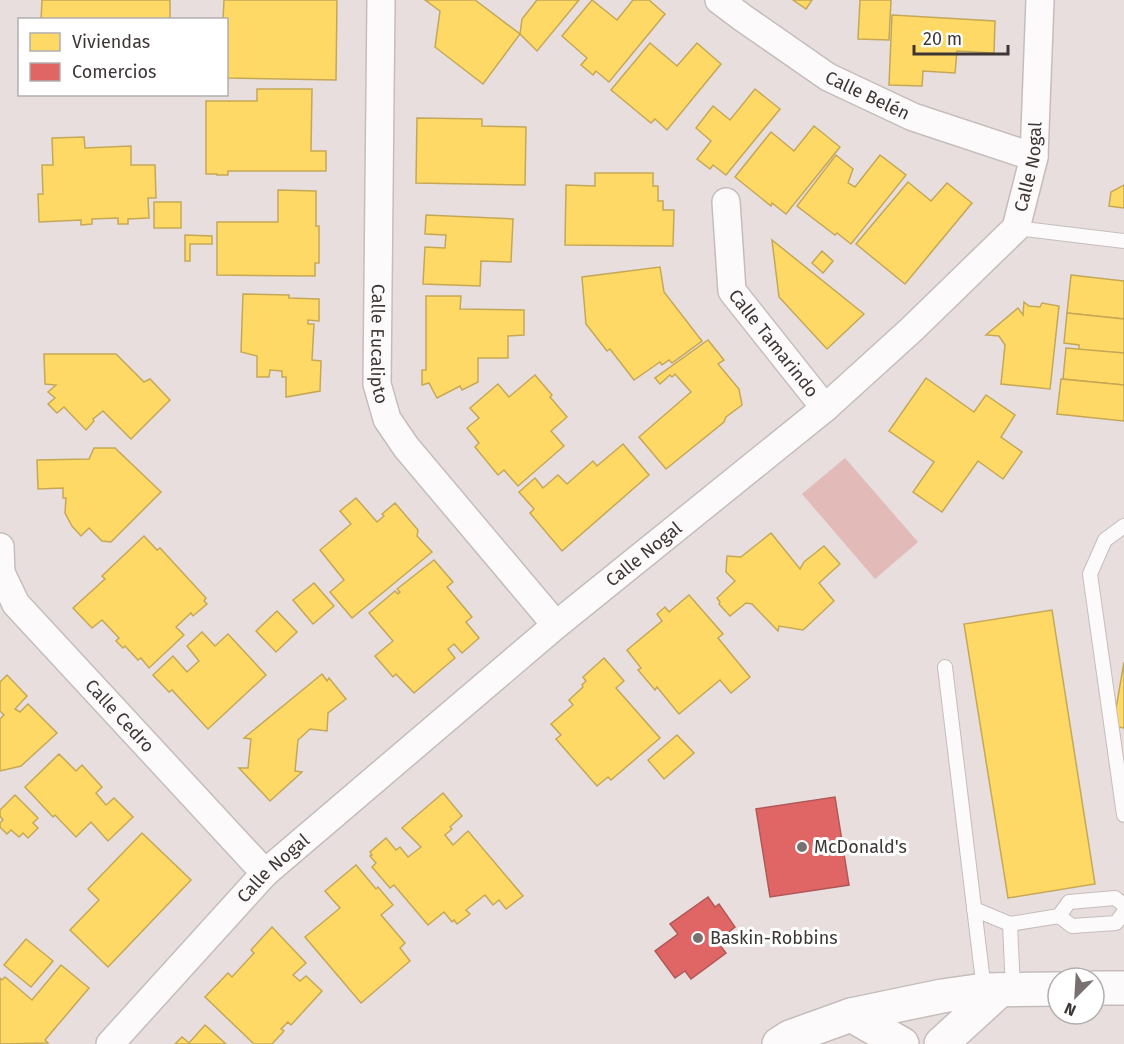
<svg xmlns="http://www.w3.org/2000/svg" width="1124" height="1044" viewBox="0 0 1124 1044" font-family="'Fira Sans',sans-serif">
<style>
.green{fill:#e2bab7}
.homes{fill:#ffd966;stroke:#c5a857;stroke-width:1.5}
.shops{fill:#e06666;stroke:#af5857;stroke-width:1.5}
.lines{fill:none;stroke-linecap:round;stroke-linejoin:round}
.service-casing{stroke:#c5bdbc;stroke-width:16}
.minor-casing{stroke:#c5bdbc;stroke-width:30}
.tertiary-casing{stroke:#c5bdbc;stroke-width:36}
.service{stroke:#fcfafa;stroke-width:14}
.minor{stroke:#fcfafa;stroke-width:27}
.tertiary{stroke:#fcfafa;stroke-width:33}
.poi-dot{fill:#797170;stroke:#fff;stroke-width:2}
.labels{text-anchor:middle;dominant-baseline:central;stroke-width:6;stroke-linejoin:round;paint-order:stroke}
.street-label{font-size:18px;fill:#3d3635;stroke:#fff}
.poi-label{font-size:18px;fill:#3d3635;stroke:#fff;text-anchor:start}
</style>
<rect width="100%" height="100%" fill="#e8dedd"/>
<polygon class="green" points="845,458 918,542 875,579 802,494"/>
<g class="homes">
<polygon points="42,0 170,0 170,20 41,20"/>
<polygon points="224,0 337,0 336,80 226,78 226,20 223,20"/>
<polygon points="425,0 475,0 520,34 483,84 435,47 440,11"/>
<polygon points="537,0 579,0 537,51 520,34 522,19"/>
<polygon points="592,0 617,20 633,0 649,0 665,14 609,82 596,71 593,75 581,65 587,58 562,36"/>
<polygon points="793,0 812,0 806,9"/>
<polygon points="860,0 891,0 889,40 858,39"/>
<polygon points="892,15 995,21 994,53 957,51 955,73 923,71 922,86 889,85"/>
<polygon points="650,43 677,66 697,43 721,64 667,130 655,119 651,123 611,90"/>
<polygon points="257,89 312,89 311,151 326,151 326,171 228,171 228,175 217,175 217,174 206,174 206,101 257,101"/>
<polygon points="755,89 780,109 726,175 713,165 710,169 697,159 711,141 696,128 713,106 730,120"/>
<polygon points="417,118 482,119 482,126 526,127 525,185 416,183"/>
<polygon points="814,126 840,147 786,214 772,203 771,206 735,177 771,132 794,151"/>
<polygon points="84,137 85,148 131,146 131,165 155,165 156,198 148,198 149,218 128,219 128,224 118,224 118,218 92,219 92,224 81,225 81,220 39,222 38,194 43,194 42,165 53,165 52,138"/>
<polygon points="836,155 853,169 848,183 855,187 880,155 906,175 851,244 837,233 835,235 797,206"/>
<polygon points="595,173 653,173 653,186 658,186 658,201 663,201 663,210 674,210 673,246 565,245 566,185 595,186"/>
<polygon points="908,182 931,201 947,183 972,203 905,284 856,244"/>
<polygon points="1124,185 1124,208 1109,206 1111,192"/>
<polygon points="278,190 316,191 316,226 319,226 319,263 315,263 315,276 217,275 217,222 278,222"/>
<rect x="154" y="202" width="27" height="26"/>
<polygon points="426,215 513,219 511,262 481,261 480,286 423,284 425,247 445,248 446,235 425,234"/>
<polygon points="185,235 212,236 212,244 190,244 190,261 185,261"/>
<polygon points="772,240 864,314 827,349 779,297"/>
<polygon points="822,251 833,261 823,273 812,263"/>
<polygon points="660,267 664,292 702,341 672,363 669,360 662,365 660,362 634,380 610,349 607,351 586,324 582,277"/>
<polygon points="1071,275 1124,281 1124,319 1067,313"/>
<polygon points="243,294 289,295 289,298 319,299 319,321 308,320 308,324 314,324 312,360 321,361 320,391 286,397 286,377 282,377 282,371 270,370 269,377 257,377 257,356 241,352"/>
<polygon points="426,296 461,296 460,309 524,310 524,335 508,336 508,358 478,358 478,382 462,390 460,386 437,398 429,383 422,385 422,370 426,370"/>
<polygon points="1024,302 1029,306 1040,307 1042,303 1059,306 1050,389 1001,384 1005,345 999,336 986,335 1018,308 1023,315"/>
<polygon points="1067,313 1124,319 1124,353 1079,350 1079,345 1064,343"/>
<polygon points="708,340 724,360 718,364 739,389 742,405 726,417 724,422 666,469 639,437 691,392 675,374 672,377 670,375 660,384 655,378"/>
<polygon points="1066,348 1124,353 1124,385 1063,379"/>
<polygon points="44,354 116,354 144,382 150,379 170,400 131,439 103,411 93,419 94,421 86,430 64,407 57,413 48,404 55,398 48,392 56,385 45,384"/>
<polygon points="535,375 552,395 550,397 567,417 551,431 564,446 518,486 504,470 498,475 475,447 479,443 467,428 479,418 470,408 498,384 509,397"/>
<polygon points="926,378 974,412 986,395 1015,415 1001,437 1022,452 1003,479 978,461 942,512 913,492 934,462 889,431"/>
<polygon points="1061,379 1124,385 1124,421 1057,414"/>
<polygon points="623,444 649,475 562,551 530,513 534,509 519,492 535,478 543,488 558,475 567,484 593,461 597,466"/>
<polygon points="94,448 115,448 161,492 111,542 102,541 89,528 81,536 72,526 65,513 66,498 63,498 63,488 38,489 37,460 89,459"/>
<polygon points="356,498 377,522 384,516 382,514 395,503 418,530 417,536 432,552 352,618 330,592 344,580 320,550 351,524 340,511"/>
<polygon points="771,533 800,569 804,562 824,546 840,564 819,583 834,601 803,630 779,626 778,631 752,604 746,603 730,616 719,604 720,602 717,598 735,581 726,572 727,556 741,557"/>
<polygon points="144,536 157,550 160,548 206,598 204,601 207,604 193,616 191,613 176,627 184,635 149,668 141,658 138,660 125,646 123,648 116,641 119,638 102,620 92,628 73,608 105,579 102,576"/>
<polygon points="434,560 453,582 447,587 472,617 466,622 479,638 462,653 454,644 448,649 455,658 414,693 396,674 393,677 375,656 393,641 369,613 395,591 398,594 400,592 397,589"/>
<polygon points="314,583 334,606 313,624 293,600"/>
<polygon points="689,595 723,634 718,638 750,677 731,693 720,680 679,714 657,687 655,690 638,670 641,668 627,650 662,621 657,614 665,607 669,612"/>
<polygon points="1052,610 1095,884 1008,898 964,624"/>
<polygon points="277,611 297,632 276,652 256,631"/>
<polygon points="202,632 215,646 228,634 266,675 208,729 172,690 169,692 153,675 173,656 187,672 199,661 187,646"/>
<polygon points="604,658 624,681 616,688 660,738 611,780 608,777 597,786 556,739 561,735 551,724 573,705 569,700 583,687 582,685 586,681 583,677"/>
<polygon points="1124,662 1124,728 1113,726"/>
<polygon points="322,674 327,681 329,678 346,699 328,713 327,731 310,729 298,740 295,771 302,772 270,801 239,768 248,768 251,739 244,738"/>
<polygon points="7,675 27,696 15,709 20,712 28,704 57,733 21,766 0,771 0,719 4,715 0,711 0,682"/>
<polygon points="677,735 694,753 664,779 648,760"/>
<polygon points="59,754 76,771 82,765 102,787 96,793 106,805 114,798 133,817 108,841 91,822 76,837 55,815 53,817 25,787"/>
<polygon points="443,793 462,816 450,827 452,829 445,835 453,845 468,831 523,896 506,909 499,900 493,905 485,895 466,910 470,914 457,924 454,920 452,922 444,912 428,925 394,885 390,888 372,867 376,863 370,856 372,855 370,852 386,838 396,850 400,847 408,857 421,847 402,828"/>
<polygon points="15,795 38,818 33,823 38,828 28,838 23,833 19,837 11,830 7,834 0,827 0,823 3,820 0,816 0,810"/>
<polygon points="142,833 191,880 108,967 70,930 99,900 88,889"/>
<polygon points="356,865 376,889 378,887 393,905 381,915 405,943 400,948 410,961 361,1003 305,937 340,908 325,891"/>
<polygon points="272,927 306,963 293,975 300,981 306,976 322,991 291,1025 288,1022 281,1029 284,1031 272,1044 254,1044 205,997 228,973 232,977 254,953 251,950"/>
<polygon points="26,939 53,961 31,987 4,965"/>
<polygon points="61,965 89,988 45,1040 48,1043 0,1044 0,978 2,980 5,977 32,1000"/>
<polygon points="205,1025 226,1044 175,1044 182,1037 189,1043"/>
</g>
<g class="shops">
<polygon points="835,797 849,885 770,897 756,809"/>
<polygon points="708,897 715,907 719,904 735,927 717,941 726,953 691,979 685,971 675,978 655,951 678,934 670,924"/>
</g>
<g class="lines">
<defs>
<g id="service">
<polyline points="1016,228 1124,241"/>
<polyline points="1124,526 1105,540 1090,574 1124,815"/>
<polyline points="945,667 984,990"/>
<polyline points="974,909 1010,924 1013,990"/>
<polyline points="1059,916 1072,926 1116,923 1124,912"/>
<polyline points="1010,924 1059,916 1069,902 1115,898 1124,905"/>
</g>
<g id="minor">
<path id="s1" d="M381,0L377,384L387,419L406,447L556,625"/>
<path id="s2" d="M719,0L743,18L828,77L913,117L1034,157"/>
<path id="s3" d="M726,202L732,291L825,408"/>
<path id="s4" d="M0,547L1,573L16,604L265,873"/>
<path id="s5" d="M110,1044L265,873L556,625L825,408L911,330L1016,228L1034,157L1040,0"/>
</g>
<g id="tertiary">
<polyline points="1094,988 1124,988"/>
<polyline points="851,1015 902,1044"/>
<polyline points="779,1044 790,1037 851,1015 942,996 984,990 1058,989"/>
<polyline points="941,1044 1000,990"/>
</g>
</defs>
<use href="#service" class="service-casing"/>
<use href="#minor" class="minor-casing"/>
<use href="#tertiary" class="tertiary-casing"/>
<use href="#service" class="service"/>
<use href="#minor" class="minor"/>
<use href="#tertiary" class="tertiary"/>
</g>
<g class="poi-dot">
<circle cx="802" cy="847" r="6"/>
<circle cx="698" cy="938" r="6"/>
</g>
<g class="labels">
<g class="street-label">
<text stroke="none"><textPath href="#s2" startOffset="177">Calle Belén</textPath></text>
<text stroke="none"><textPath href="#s5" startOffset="1284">Calle Nogal</textPath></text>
<text stroke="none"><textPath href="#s3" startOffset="156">Calle Tamarindo</textPath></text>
<text stroke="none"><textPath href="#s1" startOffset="344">Calle Eucalipto</textPath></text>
<text stroke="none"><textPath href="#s5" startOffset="726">Calle Nogal</textPath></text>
<text stroke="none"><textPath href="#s4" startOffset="213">Calle Cedro</textPath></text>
<text stroke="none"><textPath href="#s5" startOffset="240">Calle Nogal</textPath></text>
</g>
<g class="poi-label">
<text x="814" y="847">McDonald's</text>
<text x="710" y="938">Baskin-Robbins</text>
</g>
</g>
<rect x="18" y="18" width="210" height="78" fill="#ffffff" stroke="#b1afae" stroke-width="1.5"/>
<rect x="30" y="33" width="30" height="18" fill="#ffd966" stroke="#b1afae" stroke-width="1.5"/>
<text x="72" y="48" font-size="18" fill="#3d3635">Viviendas</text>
<rect x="30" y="63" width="30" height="18" fill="#e06666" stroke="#b1afae" stroke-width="1.5"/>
<text x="72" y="78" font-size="18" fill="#3d3635">Comercios</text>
<g transform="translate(1076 996) rotate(204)"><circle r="28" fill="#ffffff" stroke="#b1afae" stroke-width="1.5"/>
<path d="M0-4.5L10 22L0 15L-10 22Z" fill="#797170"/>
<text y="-9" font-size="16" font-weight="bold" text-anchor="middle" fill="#3d3635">N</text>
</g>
<path d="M914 45v9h94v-9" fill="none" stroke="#3d3635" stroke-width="3"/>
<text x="923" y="45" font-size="18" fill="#3d3635" stroke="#ffffff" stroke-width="4.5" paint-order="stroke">20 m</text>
</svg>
